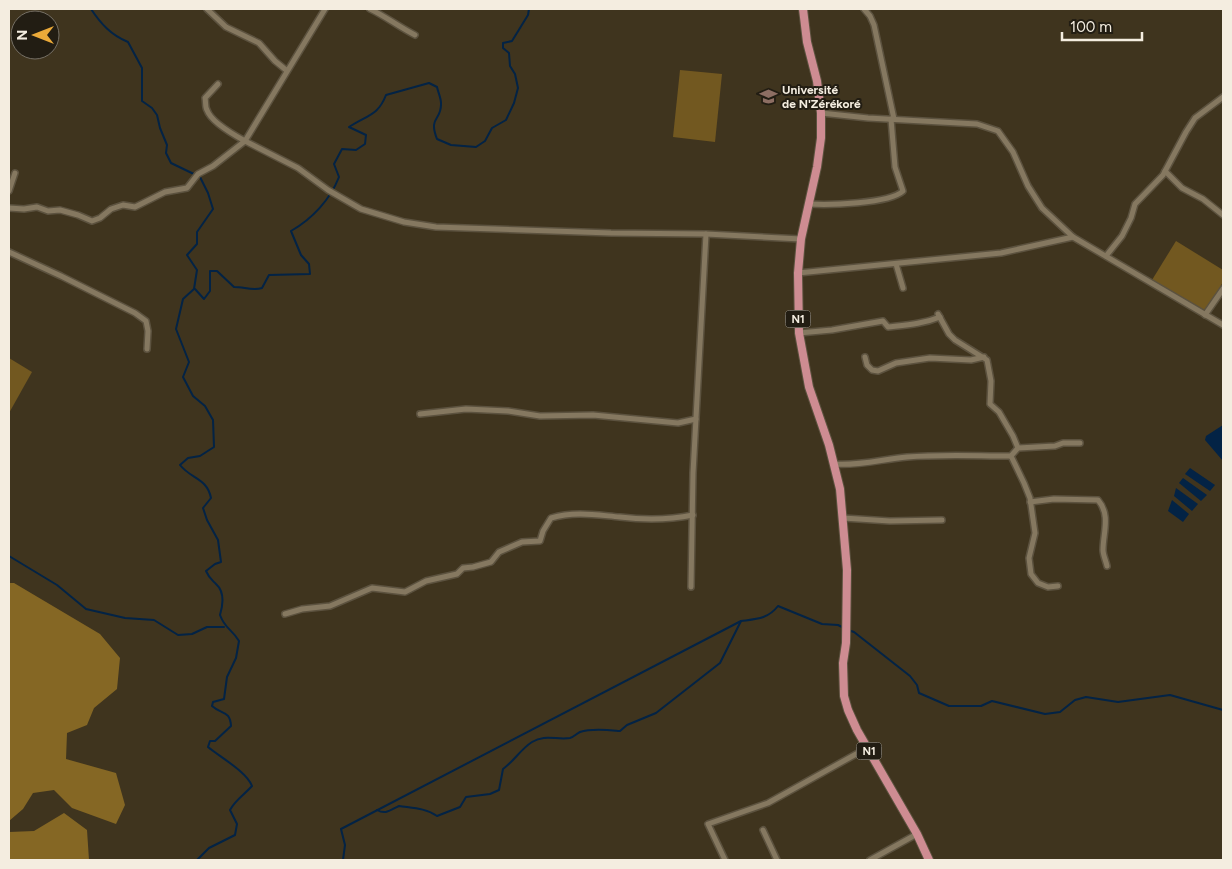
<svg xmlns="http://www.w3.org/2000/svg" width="1232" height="869" viewBox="0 0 1232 869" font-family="Figtree,sans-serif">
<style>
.green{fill:#725820}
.forest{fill:#856724}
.water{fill:#032345}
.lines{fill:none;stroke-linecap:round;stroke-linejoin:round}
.stream{stroke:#032345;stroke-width:2}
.street-casing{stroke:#5c523f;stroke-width:8}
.primary-casing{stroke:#5c523f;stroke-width:10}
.street{stroke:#857860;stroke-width:5}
.primary{stroke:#ce8c92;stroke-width:8}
.labels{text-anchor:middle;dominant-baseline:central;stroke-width:4;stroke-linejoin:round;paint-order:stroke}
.shield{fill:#221d13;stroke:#b5afa2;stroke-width:1}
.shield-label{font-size:11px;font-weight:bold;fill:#f4ede0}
.poi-label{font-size:12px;font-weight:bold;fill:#f4ede0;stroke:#221d13;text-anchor:start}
</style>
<rect width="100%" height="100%" fill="#3f341e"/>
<g class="green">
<polygon points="680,70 722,74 715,142 673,137"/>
<polygon points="1176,241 1223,270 1223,282 1206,311 1152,280"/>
<polygon points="9,358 32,372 9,413"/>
</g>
<g class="forest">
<polygon points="9,583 14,583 100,634 120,658 117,689 94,708 87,725 67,733 66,759 116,773 125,805 116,824 72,808 54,790 33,793 23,809 9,821"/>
<polygon points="64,813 87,830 89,860 9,860 9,832 34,831"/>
</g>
<g class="water">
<polygon points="1223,425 1223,461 1205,440 1206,436"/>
<polygon points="1190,468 1215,485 1210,491 1185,474"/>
<polygon points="1183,478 1207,495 1201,501 1179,483"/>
<polygon points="1176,488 1198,504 1192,511 1174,496"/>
<polygon points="1172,500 1189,514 1183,522 1168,511"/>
</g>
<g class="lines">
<g class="stream">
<path d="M91,9C101,24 111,35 128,42L142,68V101L152,108L157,115L160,128L167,145L166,153L171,163L200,177L208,193L213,209L197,232V244L187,255L197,270L194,289L183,299L176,329L189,362L183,377L193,396L205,406L213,420L214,447L200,456L188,458L180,465C191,479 207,478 211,498L203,508L207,520L218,540L221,562L215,564L206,571C209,578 211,579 216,584C225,592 223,605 220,615C225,629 232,629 239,641L236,658L227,677L224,699L213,702L212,706C222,715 230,710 231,726L215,741H210L208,747C220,757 247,772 252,786C244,795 235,800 230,810L237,824L235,835L209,848L197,860"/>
<path d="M195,289L204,299L210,291V271H217L234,287C244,287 253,291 262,288L269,275L310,274L309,264L301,255L291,231C312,219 330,200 339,177L334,164L342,149L356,150L365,144L366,135L349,127C367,115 378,116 386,95L429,83L437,87C438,92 441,98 441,103C442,121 428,116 437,139L451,145L476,147L485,141L492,128L506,120L514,103L518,88L515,74L510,66L509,53L503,48V43L512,41L528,15L529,9"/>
<polyline points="9,556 57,585 86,609 125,618 154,620 178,635 192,634 207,627 224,627"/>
<polyline points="848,630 854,632 910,676 917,685 919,693 949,706 981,706 992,701 1045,714 1060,712 1075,700 1086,697 1118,702 1170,695 1223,710"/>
<path d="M377,810C386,815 390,810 399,806C412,808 426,808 437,816L460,807L466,797L490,794L499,790L503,769C514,761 521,749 532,742C545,734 556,740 570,738C574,737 576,734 580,732C592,728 608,730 620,731L627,725L656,713L720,663L741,621"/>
<path d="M343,860L345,845L341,829L741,621C756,619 768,619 778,606L822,624L838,625L844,628"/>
</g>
<defs>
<g id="street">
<polyline points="207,9 226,27 259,43 275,61 286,70"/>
<polyline points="325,9 245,141 298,168 328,190 361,209 404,222 436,227 611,233 706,234 801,239"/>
<path d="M370,9C385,16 399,27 415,35"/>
<polyline points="864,9 870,16 874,25 894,119"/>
<polyline points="821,113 868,118 977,124 998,131 1013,152 1028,186 1042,208 1073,237 1223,325"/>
<polyline points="1165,171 1182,188 1203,199 1223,215"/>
<polyline points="9,191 15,173"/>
<path d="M809,204C828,205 889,204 903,191L895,167L891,119"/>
<path d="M9,208L24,209L37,207L48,211L60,210L78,215L92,221L100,218L111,209L123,205L135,207L165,192L187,188L198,174L213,166L245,141C234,135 211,122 207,110C205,107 206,102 205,98L218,84"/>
<polyline points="9,252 61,276 135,313 146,321 148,331 147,349"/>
<polyline points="1106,256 1122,236 1131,218 1135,204 1163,175 1186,132 1195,118 1223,97"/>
<polyline points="896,264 903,288"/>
<polyline points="798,273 1001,253 1073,237"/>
<polyline points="938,314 949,334 955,340 987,360 991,381 990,404 999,412 1013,436 1018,448"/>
<polyline points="1205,315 1223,289"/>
<path d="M799,333L832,330L883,321L888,327C906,325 923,324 940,317"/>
<polyline points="865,357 867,365 872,370 878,371 896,363 930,358 971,360 984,357"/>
<polyline points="420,414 466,409 508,411 540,416 593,415 678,423 696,419"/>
<polyline points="1011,456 1024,483 1030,498 1035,533 1029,558 1031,574 1038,583 1048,587 1058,586"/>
<path d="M835,464C859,466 883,459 907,457C942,454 976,456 1011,456L1018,448L1055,446L1063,443H1080"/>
<path d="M1030,502L1054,499L1098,500C1111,515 1103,533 1103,550C1103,555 1106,561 1107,566"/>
<polyline points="843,518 890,521 942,520"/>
<polyline points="691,587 693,473 706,234"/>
<path d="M285,614L302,609L330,606L372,588L405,592L426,581L457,574L463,568L473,567L491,562L499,552L522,542L540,541L543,531L551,518C575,511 596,515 620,517C645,520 668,520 693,515"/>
<polyline points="763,830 777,860"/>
<polyline points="725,860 708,824 768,803 867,748"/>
<polyline points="870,860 917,834"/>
</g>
<polyline id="primary" points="803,9 807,42 817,81 821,113 821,138 817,167 801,239 798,273 799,333 809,387 829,445 840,489 847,570 846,643 843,663 844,696 848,710 857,730 917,834 929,860"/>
</defs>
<use href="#street" class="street-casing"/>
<use href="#primary" class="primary-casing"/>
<use href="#street" class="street"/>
<use href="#primary" class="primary"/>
</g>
<defs>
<symbol id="university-bare" viewBox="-9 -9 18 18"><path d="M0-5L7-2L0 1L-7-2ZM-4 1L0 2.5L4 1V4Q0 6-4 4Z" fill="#8d6e63" stroke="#221d13" stroke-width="2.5" paint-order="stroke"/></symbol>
</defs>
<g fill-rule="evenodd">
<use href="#university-bare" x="756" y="84" width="25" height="25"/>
</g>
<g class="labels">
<g class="shield">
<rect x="785.5" y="310.5" width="25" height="17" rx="4"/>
<rect x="856.5" y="742.5" width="25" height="17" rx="4"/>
</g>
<g class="shield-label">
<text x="798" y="319">N1</text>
<text x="869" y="751">N1</text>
</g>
<g class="poi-label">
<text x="782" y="90">Université<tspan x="782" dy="14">de N'Zérékoré</tspan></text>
</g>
</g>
<rect width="1232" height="869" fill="none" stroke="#f4ede0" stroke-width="20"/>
<g transform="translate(35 35) rotate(270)"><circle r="24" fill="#221d13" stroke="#767065"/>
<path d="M0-4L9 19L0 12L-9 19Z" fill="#ebaa39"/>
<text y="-8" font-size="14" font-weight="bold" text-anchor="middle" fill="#f4ede0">N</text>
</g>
<path d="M1062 32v8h80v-8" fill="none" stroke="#f4ede0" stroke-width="2.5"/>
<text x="1070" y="32" font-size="15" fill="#f4ede0" stroke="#221d13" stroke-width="4" paint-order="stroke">100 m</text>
</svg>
